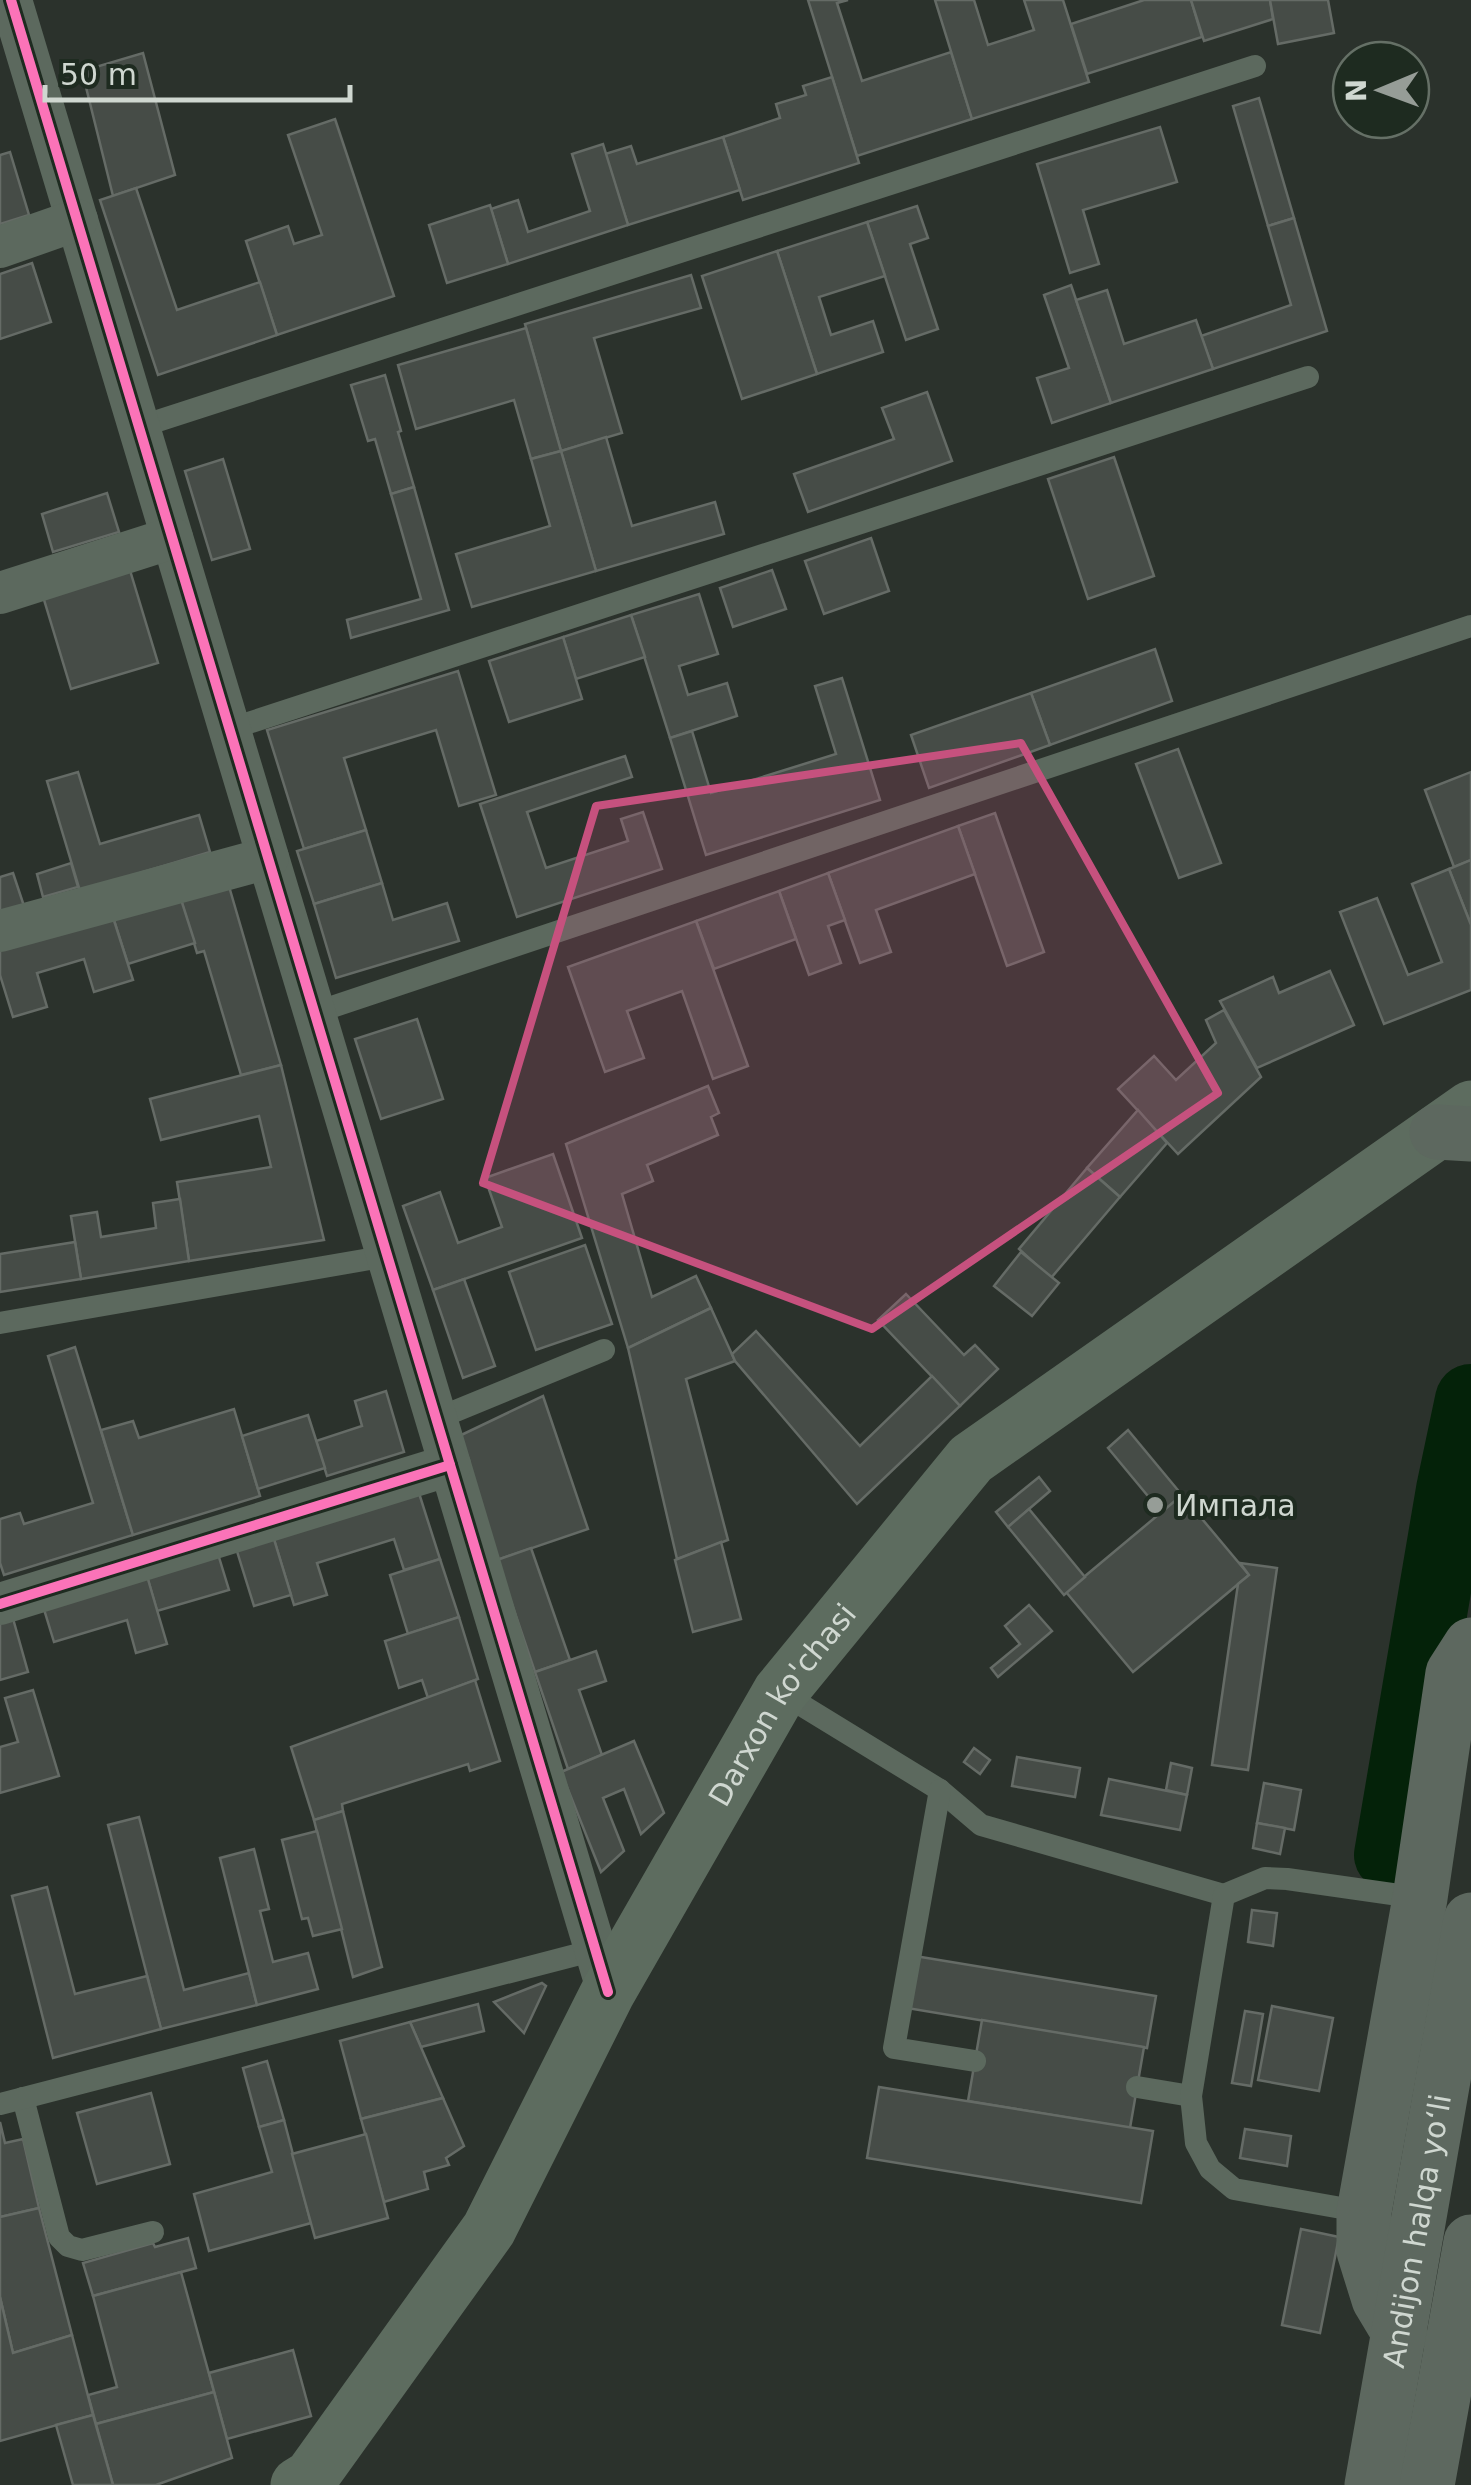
<svg xmlns="http://www.w3.org/2000/svg" width="1471" height="2485" viewBox="0 0 1471 2485" font-family="'DejaVu Sans',sans-serif">
<style>
.lines{fill:none;stroke-linecap:round;stroke-linejoin:round}
.river{stroke:#042209;stroke-width:72}
.building{fill:#464c47;stroke:#656b66;stroke-width:2.5}
.lane{stroke:#5c695e;stroke-width:22}
.street{stroke:#5c695e;stroke-width:42}
.secondary{stroke:#5d6c5f;stroke-width:55}
.highway{stroke:#5d685f;stroke-width:55}
.cycleway-casing{stroke:#1e2b20;stroke-width:16}
.cycleway{stroke:#fb73b8;stroke-width:10}
.marked{fill:#c6517e;fill-opacity:0.2;stroke:#c6517e;stroke-width:8;stroke-linejoin:round}
.poi-dot{fill:#969d97;stroke:#1e2b20;stroke-width:4}
.labels{text-anchor:middle;dominant-baseline:central;stroke-width:8;stroke-linejoin:round;paint-order:stroke}
.poi-label{font-size:30px;fill:#cfd7d0;stroke:#1e2b20;text-anchor:start}
.street-label{font-size:30px;fill:#cfd7d0;stroke:#1e2b20}
</style>
<rect width="100%" height="100%" fill="#2b322c"/>
<g class="lines">
<polyline class="river" points="1390,1855 1452,1490 1471,1400"/>
</g>
<g class="building">
<polygon points="808,0 848,0 837,3 862,81 951,52 972,119 857,156"/>
<polygon points="935,0 974,0 988,45 1034,30 1024,0 1063,0 1089,82 972,119"/>
<polygon points="1144,0 1191,0 1202,37 1087,74 1071,24"/>
<polygon points="1191,0 1270,0 1273,19 1204,41"/>
<polygon points="1270,0 1328,0 1334,33 1278,44"/>
<polygon points="143,53 175,175 113,196 82,71"/>
<polygon points="832,77 859,163 743,200 723,137 780,118 776,104 806,95 803,86"/>
<polygon points="1259,98 1294,218 1268,226 1233,106"/>
<polygon points="335,119 394,296 277,335 246,241 288,226 294,244 322,235 288,135"/>
<polygon points="1160,127 1177,182 1083,210 1099,264 1070,273 1037,164"/>
<polygon points="723,137 740,190 628,225 605,154 631,146 637,164"/>
<polygon points="603,144 628,225 508,264 491,209 518,200 528,232 590,211 572,154"/>
<polygon points="10,152 29,215 0,224 0,155"/>
<polygon points="136,188 177,310 260,282 277,335 158,375 100,200"/>
<polygon points="490,205 508,264 447,283 429,225"/>
<polygon points="917,206 928,238 910,244 938,329 906,340 867,222"/>
<polygon points="1294,218 1327,331 1213,369 1201,336 1291,305 1268,226"/>
<polygon points="867,222 885,276 819,297 831,335 873,321 883,352 817,374 777,251"/>
<polygon points="777,251 817,374 742,399 702,276"/>
<polygon points="32,263 51,322 0,339 0,274"/>
<polygon points="691,275 701,308 594,338 622,433 561,451 525,324"/>
<polygon points="1071,285 1111,403 1052,423 1037,378 1069,368 1044,295"/>
<polygon points="1107,290 1124,344 1196,320 1213,369 1111,403 1076,300"/>
<polygon points="526,328 561,451 531,459 514,400 416,429 398,365"/>
<polygon points="385,375 401,431 398,432 414,487 391,494 375,439 368,441 351,385"/>
<polygon points="927,392 952,461 808,512 794,474 894,439 882,408"/>
<polygon points="606,437 632,526 715,502 724,534 596,571 561,451"/>
<polygon points="561,451 596,571 472,607 456,554 550,526 531,459"/>
<polygon points="1114,457 1154,576 1088,599 1048,479"/>
<polygon points="223,459 250,549 212,560 185,471"/>
<polygon points="414,487 449,610 351,638 347,620 421,599 391,494"/>
<polygon points="107,493 119,532 53,552 42,514"/>
<polygon points="871,538 889,591 824,614 805,561"/>
<polygon points="129,567 158,663 71,689 42,593"/>
<polygon points="772,570 786,609 733,627 720,588"/>
<polygon points="699,594 718,654 679,666 688,695 727,683 737,716 670,738 631,615"/>
<polygon points="631,615 645,657 576,679 563,637"/>
<polygon points="563,637 582,699 509,722 489,661"/>
<polygon points="1155,649 1172,701 1050,745 1031,693"/>
<polygon points="458,671 496,795 459,806 436,730 344,758 366,830 304,849 267,730"/>
<polygon points="842,678 880,800 706,855 670,738 692,731 711,793 836,754 815,686"/>
<polygon points="1031,693 1050,745 929,788 911,735"/>
<polygon points="1178,749 1221,863 1179,878 1136,764"/>
<polygon points="625,756 632,777 527,812 546,868 628,841 621,819 643,812 662,869 517,917 480,804"/>
<polygon points="78,772 100,844 199,815 210,852 80,891 47,781"/>
<polygon points="1471,772 1471,860 1454,867 1425,790"/>
<polygon points="995,813 1044,952 1007,966 958,826"/>
<polygon points="958,826 975,874 876,910 891,952 860,963 828,873"/>
<polygon points="366,830 382,883 314,904 297,851"/>
<polygon points="1471,860 1471,925 1449,869"/>
<polygon points="71,863 78,887 43,897 37,874"/>
<polygon points="1449,869 1471,925 1471,990 1384,1024 1340,912 1377,898 1408,975 1442,962 1412,884"/>
<polygon points="13,873 24,906 0,914 0,877"/>
<polygon points="828,873 845,920 828,926 841,963 809,975 779,891"/>
<polygon points="226,876 281,1065 241,1075 204,951 197,953 178,890"/>
<polygon points="382,883 393,920 447,903 459,941 336,978 314,904"/>
<polygon points="178,890 195,943 128,964 111,911"/>
<polygon points="779,891 796,939 714,969 696,921"/>
<polygon points="111,911 133,980 94,992 84,959 37,973 47,1007 13,1017 0,975 0,945"/>
<polygon points="696,921 748,1066 713,1079 682,991 627,1011 644,1058 605,1072 568,967"/>
<polygon points="1330,971 1354,1025 1257,1068 1220,1001 1273,977 1279,993"/>
<polygon points="1224,1010 1261,1077 1178,1154 1118,1089 1154,1056 1176,1080 1216,1043 1206,1020"/>
<polygon points="417,1019 443,1099 381,1119 355,1039"/>
<polygon points="281,1065 324,1240 189,1261 177,1182 271,1167 259,1116 161,1140 150,1099"/>
<polygon points="708,1086 719,1113 711,1117 718,1135 647,1165 653,1181 622,1194 652,1297 696,1276 711,1308 628,1348 566,1144"/>
<polygon points="1138,1110 1167,1143 1120,1197 1087,1168"/>
<polygon points="553,1154 582,1238 433,1290 403,1206 440,1192 458,1243 502,1227 485,1178"/>
<polygon points="1087,1168 1120,1197 1051,1278 1019,1249"/>
<polygon points="180,1199 189,1261 81,1279 71,1216 97,1212 101,1237 156,1228 153,1203"/>
<polygon points="75,1242 81,1279 0,1292 0,1254"/>
<polygon points="585,1245 612,1324 536,1350 509,1272"/>
<polygon points="1021,1252 1059,1283 1032,1316 994,1286"/>
<polygon points="464,1279 495,1366 463,1378 433,1290"/>
<polygon points="906,1294 964,1355 975,1345 998,1369 960,1406 878,1320"/>
<polygon points="711,1308 735,1361 686,1379 728,1540 677,1559 628,1348"/>
<polygon points="756,1331 860,1446 932,1376 960,1406 857,1504 735,1361 732,1354"/>
<polygon points="75,1347 133,1535 4,1575 0,1563 0,1519 20,1513 24,1524 93,1503 48,1356"/>
<polygon points="386,1391 404,1452 327,1476 316,1441 362,1426 355,1401"/>
<polygon points="543,1396 588,1529 497,1560 455,1438"/>
<polygon points="234,1409 260,1496 133,1535 101,1430 133,1421 139,1438"/>
<polygon points="308,1415 325,1468 258,1489 242,1436"/>
<polygon points="1128,1430 1182,1495 1162,1513 1108,1448"/>
<polygon points="1039,1477 1050,1491 1008,1527 996,1512"/>
<polygon points="418,1490 440,1559 404,1570 394,1539 317,1563 327,1595 294,1605 273,1536"/>
<polygon points="1182,1495 1249,1575 1133,1672 1066,1592"/>
<polygon points="1029,1509 1085,1577 1064,1595 1008,1527"/>
<polygon points="273,1536 291,1595 254,1606 236,1548"/>
<polygon points="721,1542 741,1619 693,1632 675,1560"/>
<polygon points="531,1548 570,1660 535,1672 497,1560"/>
<polygon points="218,1554 229,1590 157,1611 147,1576"/>
<polygon points="440,1559 459,1617 408,1634 390,1575"/>
<polygon points="1240,1563 1277,1568 1248,1770 1212,1765 1238,1584 1249,1575"/>
<polygon points="147,1576 167,1644 136,1653 127,1620 54,1642 43,1606"/>
<polygon points="1029,1605 1052,1631 998,1677 991,1668 1020,1644 1005,1626"/>
<polygon points="12,1615 28,1672 0,1680 0,1618"/>
<polygon points="459,1617 478,1679 428,1698 422,1680 399,1688 385,1641"/>
<polygon points="596,1651 606,1681 579,1690 602,1755 568,1769 535,1672"/>
<polygon points="475,1680 500,1761 470,1771 468,1764 342,1804 343,1811 314,1820 291,1747"/>
<polygon points="33,1690 59,1776 0,1793 0,1747 18,1742 5,1698"/>
<polygon points="634,1741 664,1813 641,1834 624,1789 603,1798 624,1851 601,1872 561,1772"/>
<polygon points="974,1748 990,1760 980,1774 964,1762"/>
<polygon points="1017,1757 1080,1768 1075,1797 1012,1786"/>
<polygon points="1171,1763 1192,1768 1187,1795 1166,1790"/>
<polygon points="1109,1779 1187,1795 1180,1830 1101,1815"/>
<polygon points="1264,1783 1301,1790 1294,1830 1257,1823"/>
<polygon points="343,1811 382,1967 353,1977 314,1820"/>
<polygon points="139,1817 184,1990 249,1973 257,2005 161,2029 108,1825"/>
<polygon points="1257,1823 1285,1828 1280,1854 1253,1848"/>
<polygon points="317,1831 342,1929 313,1936 308,1918 302,1919 282,1840"/>
<polygon points="254,1849 269,1909 260,1911 273,1962 308,1953 318,1989 257,2005 220,1858"/>
<polygon points="47,1887 75,1994 147,1976 161,2029 53,2058 12,1896"/>
<polygon points="1252,1910 1277,1913 1273,1946 1248,1942"/>
<polygon points="915,1956 1156,1996 1147,2048 907,2008"/>
<polygon points="542,1983 546,1986 524,2033 494,2002"/>
<polygon points="478,2004 484,2031 421,2047 410,2022"/>
<polygon points="1272,2006 1333,2018 1319,2091 1258,2080"/>
<polygon points="1245,2011 1263,2014 1251,2086 1232,2083"/>
<polygon points="982,2020 1144,2047 1130,2128 968,2101"/>
<polygon points="410,2022 443,2098 361,2119 340,2041"/>
<polygon points="267,2061 284,2120 259,2127 243,2068"/>
<polygon points="879,2087 1153,2131 1141,2203 867,2158"/>
<polygon points="151,2093 170,2164 97,2184 77,2113"/>
<polygon points="443,2098 464,2146 446,2158 449,2165 424,2172 428,2189 384,2202 361,2119"/>
<polygon points="284,2120 311,2223 209,2251 194,2194 272,2172 259,2127"/>
<polygon points="0,2122 5,2143 23,2139 39,2208 0,2217"/>
<polygon points="1245,2129 1291,2136 1287,2166 1240,2158"/>
<polygon points="366,2134 388,2218 315,2238 292,2154"/>
<polygon points="39,2208 72,2335 13,2353 0,2297 0,2217"/>
<polygon points="1301,2229 1339,2237 1320,2333 1282,2325"/>
<polygon points="188,2238 196,2268 93,2296 83,2263 153,2243 155,2247"/>
<polygon points="181,2272 214,2392 96,2424 88,2395 117,2387 93,2296"/>
<polygon points="0,2297 13,2353 72,2335 93,2415 0,2441"/>
<polygon points="293,2350 311,2416 227,2439 209,2373"/>
<polygon points="214,2392 232,2458 156,2485 113,2485 96,2424"/>
<polygon points="93,2415 113,2485 73,2485 56,2425"/>
</g>
<g class="lines">
<g class="lane">
<polyline points="139,427 1255,66"/>
<polyline points="230,729 1308,377"/>
<polyline points="314,1013 1471,626"/>
<polyline points="0,1323 387,1256"/>
<polyline points="436,1419 604,1350"/>
<polyline points="780,1692 940,1790 981,1825 1224,1895"/>
<polyline points="940,1790 894,2048 975,2061"/>
<polyline points="1137,2087 1191,2096"/>
<polyline points="23,2098 59,2237 68,2246 82,2250 153,2232"/>
<polyline points="0,2104 595,1950"/>
<polyline points="1364,2212 1234,2189 1210,2169 1196,2143 1191,2096 1224,1895 1265,1878 1287,1879 1420,1898"/>
</g>
<g class="street">
<polyline points="11,0 608,1992"/>
<polyline points="0,247 77,220"/>
<polyline points="0,593 172,538"/>
<polyline points="0,931 268,858"/>
<polyline points="0,1604 450,1465"/>
</g>
<path class="secondary" id="s1" d="M298,2485L311,2477L489,2229L608,1992L780,1692L971,1459L1471,1108"/>
<g class="highway">
<polyline points="1437,1132 1471,1134"/>
<polyline points="1400,2334 1379,2299 1364,2251 1364,2212 1420,1898 1453,1673 1471,1645"/>
<path id="s2" d="M1372,2485L1471,1920"/>
<polyline points="1427,2485 1471,2242"/>
</g>
<defs>
<g id="cycleway">
<polyline points="11,0 608,1992"/>
<polyline points="0,1604 450,1465"/>
</g>
</defs>
<use href="#cycleway" class="cycleway-casing"/>
<use href="#cycleway" class="cycleway"/>
</g>
<path class="marked" d="M1021,743L1218,1093L872,1329L483,1183L596,806Z"/>
<circle class="poi-dot" cx="1155" cy="1505" r="10"/>
<g class="labels">
<g class="poi-label">
<text x="1175" y="1505">Импала</text>
</g>
<g class="street-label">
<text stroke="none"><textPath href="#s1" startOffset="922">Darxon ko'chasi</textPath></text>
<text stroke="none"><textPath href="#s2" startOffset="258">Andijon halqa yo‘li</textPath></text>
</g>
</g>
<g transform="translate(1381 90) rotate(269)"><circle r="48" fill="#1e2b20" stroke="#657066" stroke-width="2.5"/>
<path d="M0-8L18 38L0 25L-18 38Z" fill="#969d97"/>
<text y="-15" font-size="28" font-weight="bold" text-anchor="middle" fill="#cfd7d0">N</text>
</g>
<path d="M45 85v15h305v-15" fill="none" stroke="#cfd7d0" stroke-width="5"/>
<text x="60" y="85" font-size="30" fill="#cfd7d0" stroke="#1e2b20" stroke-width="8" paint-order="stroke">50 m</text>
</svg>
